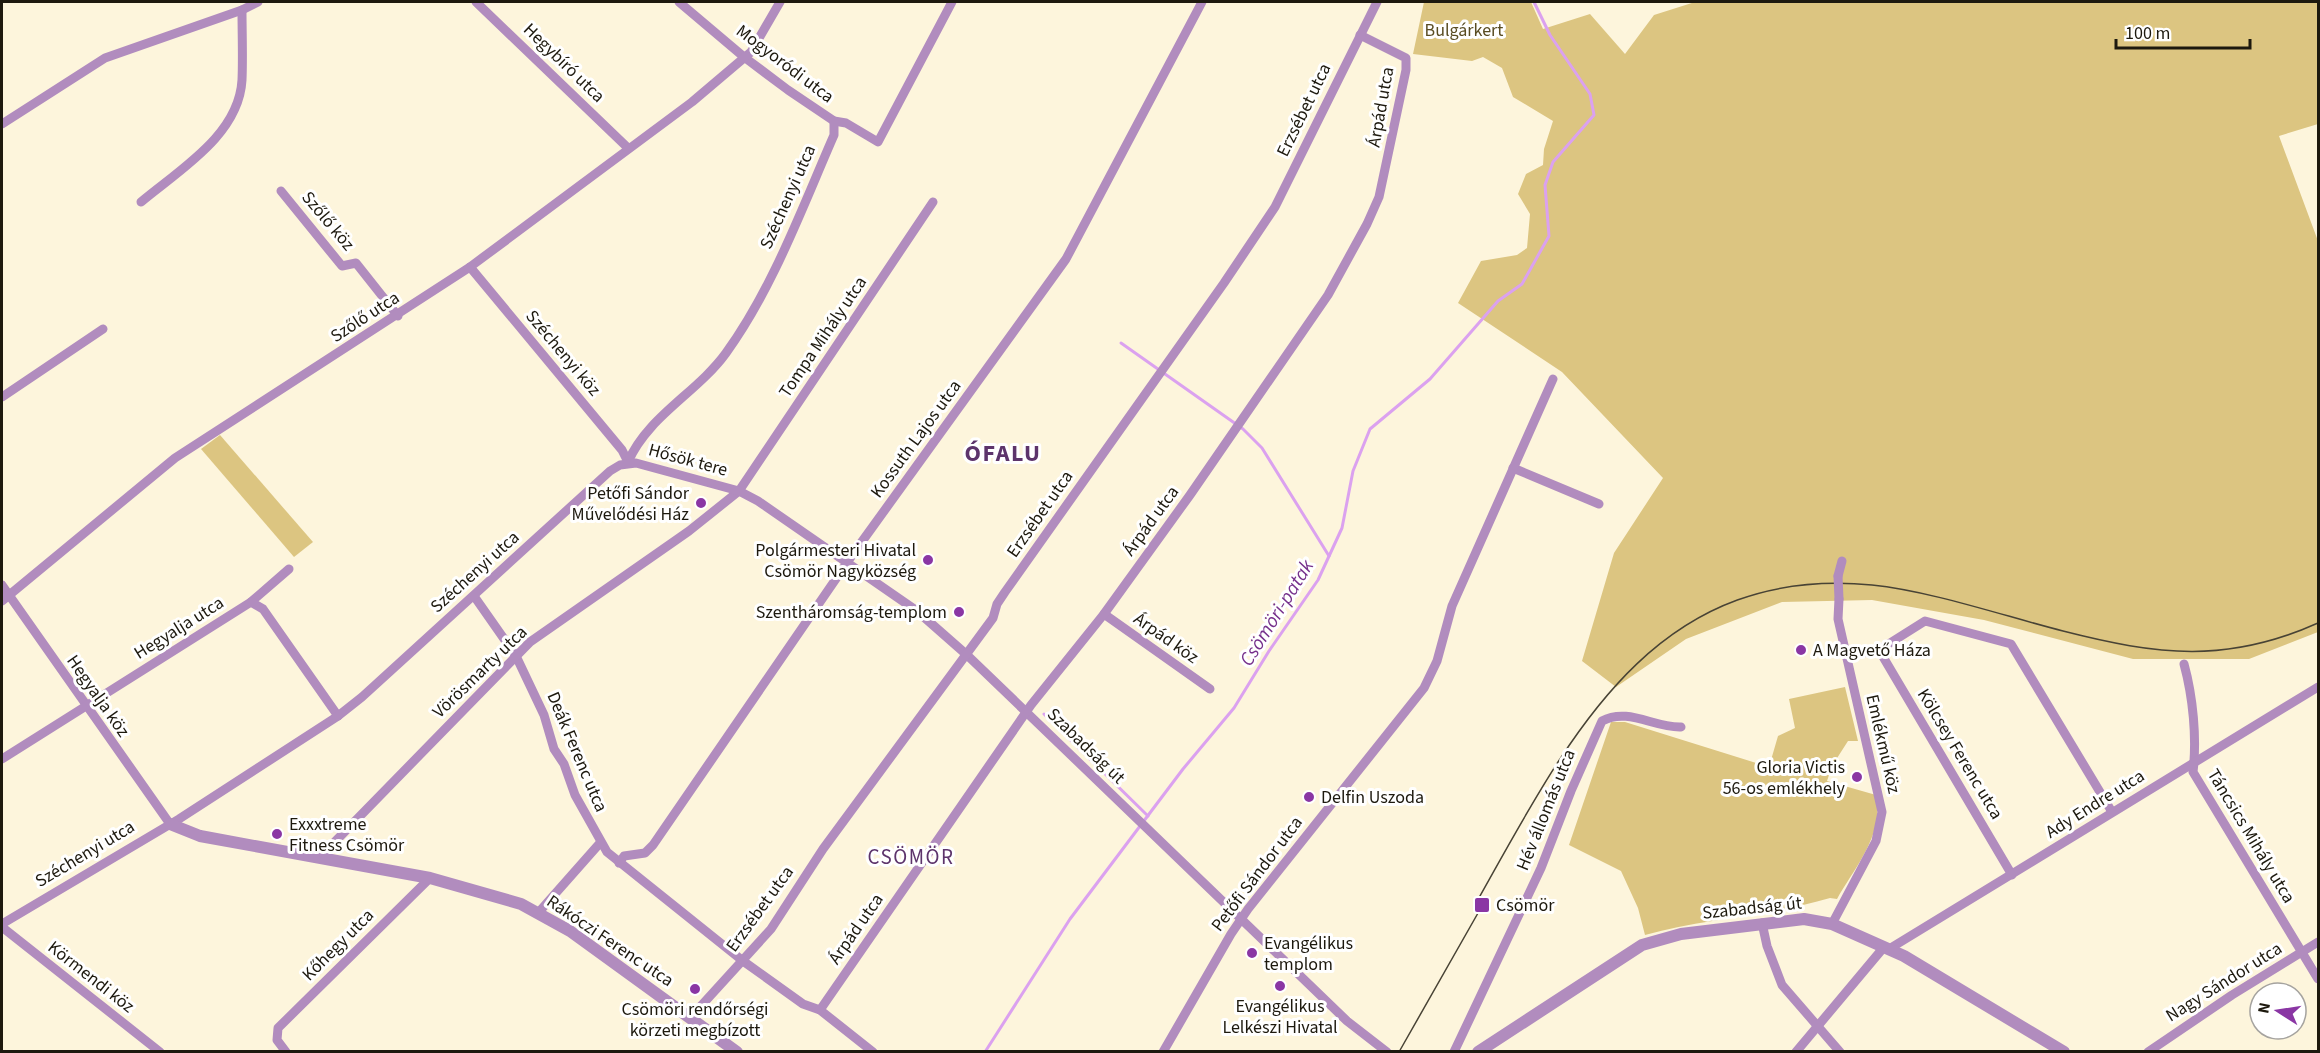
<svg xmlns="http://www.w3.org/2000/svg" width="2320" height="1053" viewBox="0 0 2320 1053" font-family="'Source Sans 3',sans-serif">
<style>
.green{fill:#dcc581}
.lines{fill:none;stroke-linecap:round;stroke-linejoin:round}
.stream{stroke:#dba1ef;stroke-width:3}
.minor{stroke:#b18cbe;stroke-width:9}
.tertiary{stroke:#b18cbe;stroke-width:12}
.tram{stroke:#484335;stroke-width:1.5}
.minor-bridge{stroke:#b18cbe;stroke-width:9}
.poi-dot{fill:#8a36a4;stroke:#fff;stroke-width:2}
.labels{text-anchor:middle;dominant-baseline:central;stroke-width:6;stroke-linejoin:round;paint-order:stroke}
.park-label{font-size:18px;fill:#594c22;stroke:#fff}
.street-label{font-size:18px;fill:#1d190e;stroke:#fff}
.poi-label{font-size:18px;fill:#1d190e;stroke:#fff;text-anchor:start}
.water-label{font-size:20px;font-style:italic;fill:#76318c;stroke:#fff}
.quarter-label{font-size:21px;letter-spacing:1.5px;fill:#5d346b;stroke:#fff}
.district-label{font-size:24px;font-weight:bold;letter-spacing:1.5px;fill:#5d346b;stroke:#fff}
</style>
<rect width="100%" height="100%" fill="#fdf5dc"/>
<g class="green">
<polygon points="1424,2 1531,2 1543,29 1590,14 1625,54 1654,15 1695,2 2318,2 2318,124 2279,136 2318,241 2318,632 2249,659 2133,659 1984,620 1872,600 1782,602 1686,639 1616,687 1582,661 1614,553 1663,478 1562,372 1458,303 1481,261 1517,255 1527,248 1530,214 1518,194 1526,174 1543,165 1544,149 1553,121 1513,97 1502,68 1483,57 1472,61 1413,54"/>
<polygon points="220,435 313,542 294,557 201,449"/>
<path d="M1845,687L1858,741H1848L1832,766L1827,781L1876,795C1885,833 1855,867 1837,899L1830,898C1769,916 1706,918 1645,935L1638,908L1621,871L1569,845L1611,722H1625L1769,767L1778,736L1795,728L1789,699Z"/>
</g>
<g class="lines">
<g class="stream">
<polyline points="1121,343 1243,429 1262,448 1329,556"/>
<polyline points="1044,714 1148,816"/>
<polyline points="985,1052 1070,919 1183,769 1234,708 1269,651 1318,580 1342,528 1353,471 1370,429 1430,379 1498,301 1522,284 1549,236 1545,185 1553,162 1594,115 1590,94 1550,35 1534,2"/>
</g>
<g class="minor">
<polyline points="476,2 628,148"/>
<polyline points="679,2 744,57 788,90 834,121 846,123 878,142 952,2"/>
<polyline points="2,124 105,58 242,10 258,2"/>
<polyline points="281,191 342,266 356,263 398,316"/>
<path d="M141,202C179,170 239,135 242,80C243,57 242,34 242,10"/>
<polyline points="470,267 622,450 628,462"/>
<polyline points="2,397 103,329"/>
<path d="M628,462C648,416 697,393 726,353C773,288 802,208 834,135V121"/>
<polyline points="1513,468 1599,504"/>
<polyline points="1838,576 1842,561"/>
<polyline points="2,585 170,824"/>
<polyline points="474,596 516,656 544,715 554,749 564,764 575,795 607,852 743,961 803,1004 820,1010 873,1052"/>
<polyline points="2,601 175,458 470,267 692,102 751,52 780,2"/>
<polyline points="251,602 289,569"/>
<polyline points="1104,614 1210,689"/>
<polyline points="1879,650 2012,875"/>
<polyline points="1846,656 1879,650 1925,621 2011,644 2112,812"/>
<path d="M2184,664C2193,697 2197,738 2193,772L2318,979"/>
<polyline points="2,759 251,602 263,609 338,716"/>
<polyline points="321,856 530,642 689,531 739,491 933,202"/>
<polyline points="619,863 624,856 645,853 653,845 853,554 1066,259 1202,2"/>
<polyline points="539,912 600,843"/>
<polyline points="1762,923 1767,946 1782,985 1840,1052"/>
<polyline points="2,924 179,819 338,716 362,697 610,471 620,465 636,463 739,491 758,501 917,611 967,655 1347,1021 1387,1052"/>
<polyline points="1832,924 1876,841 1882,812 1838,619 1839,599"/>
<polyline points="2,927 160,1052"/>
<polyline points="1889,949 2318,687"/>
<polyline points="820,1010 1031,705 1104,614 1190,495 1328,295 1367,224 1379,197 1406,70 1406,58 1360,35"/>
<polyline points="690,1018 771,929 823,849 993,618 997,604 1005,592 1224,283 1275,207 1377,2"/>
<polyline points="286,1052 277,1040 278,1028 430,878"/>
<polyline points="1163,1052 1231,934 1248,909 1424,688 1437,661 1452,606 1553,379"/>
<path d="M1454,1052L1541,868L1571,791L1602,721C1628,707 1654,728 1681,727"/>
<polyline points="1796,1052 1884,947"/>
<polyline points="2148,1052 2232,995 2318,942"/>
</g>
<g class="tertiary">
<polyline points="170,824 200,836 430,878 521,904 570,931 737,1052"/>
<polyline points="1478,1052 1642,945 1681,934 1804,919 1832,924 1904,956 2064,1052"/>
</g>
<g class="tram">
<path d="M1476,903C1568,740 1651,564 1872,585C1931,591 2004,616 2063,631C2157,655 2227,664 2318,623"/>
<polyline points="1399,1052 1482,906"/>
</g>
<polyline class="minor-bridge" points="1838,576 1839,599"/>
</g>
<g class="poi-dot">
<circle cx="701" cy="503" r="6"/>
<circle cx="928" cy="560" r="6"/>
<circle cx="959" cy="612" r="6"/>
<circle cx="1801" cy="650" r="6"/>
<circle cx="1857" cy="777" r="6"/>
<circle cx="1309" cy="797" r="6"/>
<circle cx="277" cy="834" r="6"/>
<rect x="1474" y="897" width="16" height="16" rx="3"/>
<circle cx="1252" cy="953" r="6"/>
<circle cx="1280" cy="986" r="6"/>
<circle cx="695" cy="989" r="6"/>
</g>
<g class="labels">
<g class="park-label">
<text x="1464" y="30">Bulgárkert</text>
</g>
<g class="street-label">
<text transform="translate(564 63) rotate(44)">Hegybíró utca</text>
<text transform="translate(785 64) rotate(37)">Mogyoródi utca</text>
<text transform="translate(1381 107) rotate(-80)">Árpád utca</text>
<text transform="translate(1304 110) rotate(-64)">Erzsébet utca</text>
<text transform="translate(788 197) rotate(-66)">Széchenyi utca</text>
<text transform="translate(328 221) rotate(50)">Szőlő köz</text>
<text transform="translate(365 317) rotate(-33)">Szőlő utca</text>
<text transform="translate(823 337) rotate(-56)">Tompa Mihály utca</text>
<text transform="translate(563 353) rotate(50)">Széchenyi köz</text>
<text transform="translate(916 439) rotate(-54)">Kossuth Lajos utca</text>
<text transform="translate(688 460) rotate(15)">Hősök tere</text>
<text transform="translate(1040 514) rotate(-55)">Erzsébet utca</text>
<text transform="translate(1151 521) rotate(-54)">Árpád utca</text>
<text transform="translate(475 572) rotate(-42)">Széchenyi utca</text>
<text transform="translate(179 628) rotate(-32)">Hegyalja utca</text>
<text transform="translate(1166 638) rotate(35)">Árpád köz</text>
<text transform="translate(480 672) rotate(-44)">Vörösmarty utca</text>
<text transform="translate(98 696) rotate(55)">Hegyalja köz</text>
<text transform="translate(1883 744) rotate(77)">Emlékmű köz</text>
<text transform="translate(1086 746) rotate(44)">Szabadság út</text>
<text transform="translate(577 752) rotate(67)">Deák Ferenc utca</text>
<text transform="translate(1960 754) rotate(59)">Kölcsey Ferenc utca</text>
<text transform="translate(2095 804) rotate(-32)">Ady Endre utca</text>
<text transform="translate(1546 810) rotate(-68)">Hév állomás utca</text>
<text transform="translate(2251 836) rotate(59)">Táncsics Mihály utca</text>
<text transform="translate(85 854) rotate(-31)">Széchenyi utca</text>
<text transform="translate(1257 874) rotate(-53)">Petőfi Sándor utca</text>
<text transform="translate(1752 908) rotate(-6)">Szabadság út</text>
<text transform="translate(760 909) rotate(-54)">Erzsébet utca</text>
<text transform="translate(856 929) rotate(-55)">Árpád utca</text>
<text transform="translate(610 941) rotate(34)">Rákóczi Ferenc utca</text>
<text transform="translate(338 945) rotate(-45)">Kőhegy utca</text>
<text transform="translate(91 977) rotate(38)">Körmendi köz</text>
<text transform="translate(2224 982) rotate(-32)">Nagy Sándor utca</text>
</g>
<g class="poi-label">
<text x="689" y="493" text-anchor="end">Petőfi Sándor<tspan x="689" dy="21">Művelődési Ház</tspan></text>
<text x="916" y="550" text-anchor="end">Polgármesteri Hivatal<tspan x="916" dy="21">Csömör Nagyközség</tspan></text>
<text x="947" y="612" text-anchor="end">Szentháromság-templom</text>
<text x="1813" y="650">A Magvető Háza</text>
<text x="1845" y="767" text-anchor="end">Gloria Victis<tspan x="1845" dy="21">56-os emlékhely</tspan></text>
<text x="1321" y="797">Delfin Uszoda</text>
<text x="289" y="824">Exxxtreme<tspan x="289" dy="21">Fitness Csömör</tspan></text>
<text x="1496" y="905">Csömör</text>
<text x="1264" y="943">Evangélikus<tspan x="1264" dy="21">templom</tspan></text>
<text x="1280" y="1006" text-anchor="middle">Evangélikus<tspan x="1280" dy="21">Lelkészi Hivatal</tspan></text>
<text x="695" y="1009" text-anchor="middle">Csömöri rendőrségi<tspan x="695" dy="21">körzeti megbízott</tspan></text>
</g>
<g class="water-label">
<text transform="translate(1277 613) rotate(-58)">Csömöri-patak</text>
</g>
<g class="quarter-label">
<text x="911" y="857">CSÖMÖR</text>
</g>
<g class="district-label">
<text x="1003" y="453">ÓFALU</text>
</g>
</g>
<rect width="2320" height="1053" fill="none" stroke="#1d190e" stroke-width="6"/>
<g transform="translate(2278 1011) rotate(282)"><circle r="28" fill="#ffffff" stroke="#a5a39f" stroke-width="1.5"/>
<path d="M0-4.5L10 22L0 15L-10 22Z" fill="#8a36a4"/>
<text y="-9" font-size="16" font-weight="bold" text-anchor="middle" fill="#1d190e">N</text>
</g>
<path d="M2116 39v9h134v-9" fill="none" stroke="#1d190e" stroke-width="3"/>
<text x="2125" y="39" font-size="18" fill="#1d190e" stroke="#ffffff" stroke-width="4.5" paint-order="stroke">100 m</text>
</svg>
